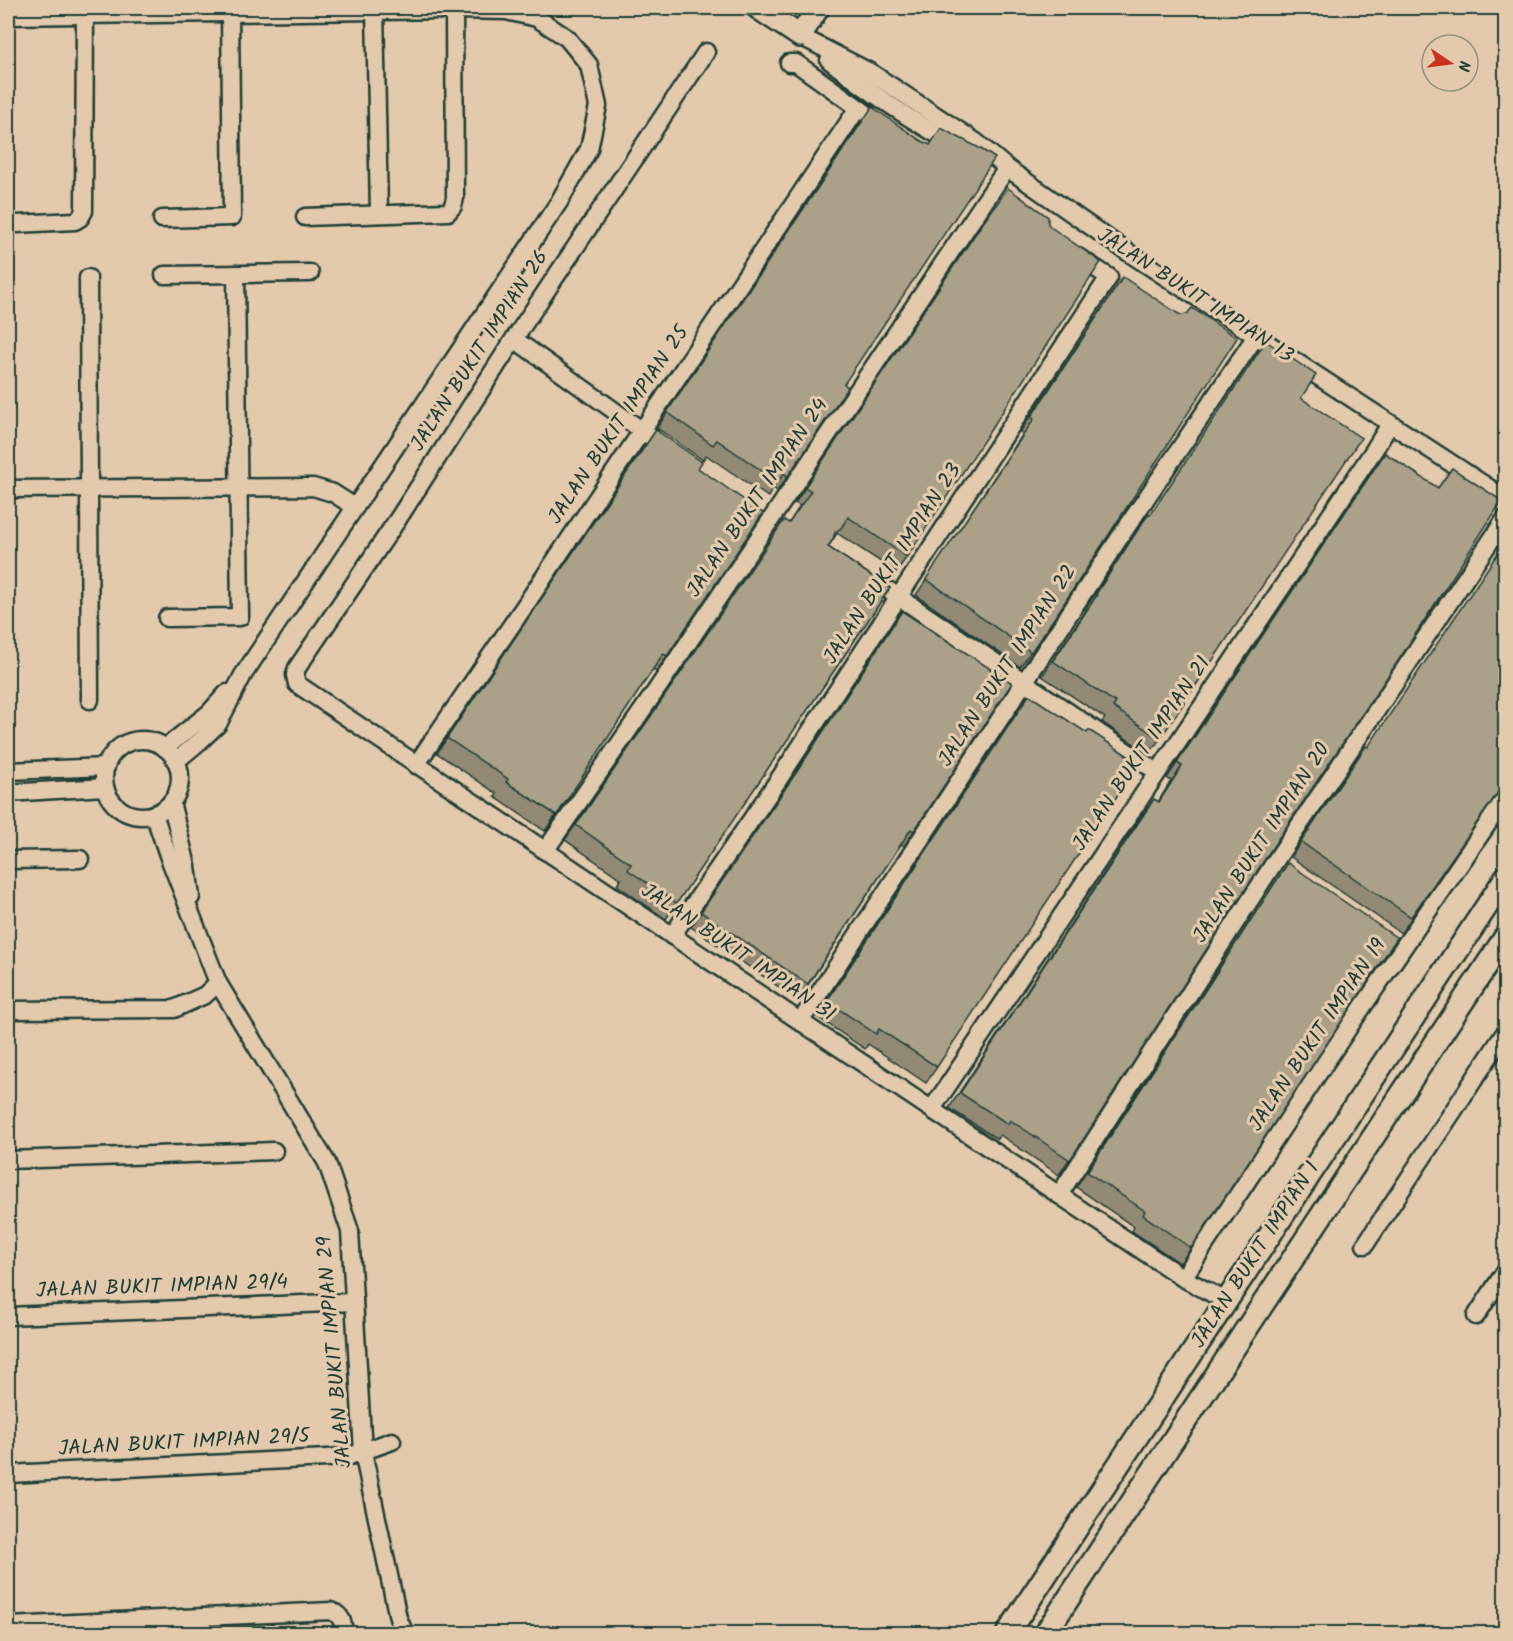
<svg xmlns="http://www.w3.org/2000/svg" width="1513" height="1641" viewBox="0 0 1513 1641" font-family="Kalam,sans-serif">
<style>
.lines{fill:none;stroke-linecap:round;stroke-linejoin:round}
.minor-casing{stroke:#1f3d34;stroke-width:21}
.tertiary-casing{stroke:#1f3d34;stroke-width:26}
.minor{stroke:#e4caac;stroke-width:16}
.tertiary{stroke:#e4caac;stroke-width:21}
.wall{fill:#938a76;stroke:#1f3d34;stroke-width:1.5}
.shaded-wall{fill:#787160;stroke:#1f3d34;stroke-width:1.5}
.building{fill:#aba189;stroke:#1f3d34;stroke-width:1.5}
.labels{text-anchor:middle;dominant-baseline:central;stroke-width:6;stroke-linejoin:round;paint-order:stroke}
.street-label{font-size:21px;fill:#1f3d34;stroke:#e4caac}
</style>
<rect width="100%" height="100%" fill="#e4caac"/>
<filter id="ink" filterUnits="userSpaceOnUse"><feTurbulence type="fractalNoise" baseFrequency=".0167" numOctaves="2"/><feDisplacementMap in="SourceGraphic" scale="12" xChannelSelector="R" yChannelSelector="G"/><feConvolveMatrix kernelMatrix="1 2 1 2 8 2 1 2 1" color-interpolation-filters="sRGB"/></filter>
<g filter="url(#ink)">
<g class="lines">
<defs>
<g id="minor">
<polyline points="375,8 379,214"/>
<polyline points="8,16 454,10 506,11 537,18 567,38 589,65 598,106 589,149 559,202 243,675 218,724 200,741 176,761"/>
<polyline points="800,36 870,72 976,142 1007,168 1126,251 1506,499"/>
<polyline points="706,52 514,339 398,519 297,668 295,675 297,684 1183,1278 1353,1021 1506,797"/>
<path d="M829,60C868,91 910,120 954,144"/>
<polyline points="789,63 796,63 867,114"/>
<polyline points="305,217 448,212 453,206 455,198 454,8"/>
<polyline points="162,219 232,217 230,8"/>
<polyline points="17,224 75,221 80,218 84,211 85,8"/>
<polyline points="164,275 310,273"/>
<polyline points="88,278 90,700"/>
<polyline points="514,339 651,437"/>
<polyline points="8,489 313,487 333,493 355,507"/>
<polyline points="890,591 1157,772"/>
<polyline points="167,618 240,617 236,274"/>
<circle cx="142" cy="778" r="38"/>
<polyline points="165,748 209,713 227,693"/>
<polyline points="416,765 526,604 858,108"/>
<polyline points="8,771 106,767"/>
<polyline points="8,793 105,787"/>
<polyline points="171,802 187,866 191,897"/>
<polyline points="154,814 168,855 218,983 327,1163 350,1231 363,1452 398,1618 405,1634"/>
<polyline points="545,851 655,692 1007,168"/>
<polyline points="8,860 80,859"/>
<polyline points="672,936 779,779 1109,277 1078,257"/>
<polyline points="8,1010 174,1009 205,995 218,983"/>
<polyline points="800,1022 1124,531 1256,336"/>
<polyline points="932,1109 1374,450 1390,424"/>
<polyline points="8,1160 274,1151"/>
<polyline points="1059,1195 1276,860 1506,518"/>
<polyline points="1365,1245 1506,1031"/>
<polyline points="1183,1278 1226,1301"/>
<polyline points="8,1316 354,1302"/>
<polyline points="1476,1316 1506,1270"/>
<polyline points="8,1474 347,1457 392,1441"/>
<path d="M8,1626L331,1611C342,1615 343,1622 344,1634"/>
</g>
<g id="tertiary">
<polyline points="758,8 800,36 818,8"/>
<polyline points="1007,1634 1506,877"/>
<polyline points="1045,1634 1506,936"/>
</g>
</defs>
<use href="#minor" class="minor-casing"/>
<use href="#tertiary" class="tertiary-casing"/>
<use href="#minor" class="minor"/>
<use href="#tertiary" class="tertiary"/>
</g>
<g class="wall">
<polygon points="861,122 844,384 788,476 777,491 773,488 768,497 706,455 703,460 657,428"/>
<polygon points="968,245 907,557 896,572 837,533 834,538 828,547 890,588 666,919 617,885 621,879 565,840 674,683 789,523 800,506 795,503"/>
<polygon points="1123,277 1061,608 1020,667 916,595 1023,434 1020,432"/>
<polygon points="1301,398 1160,739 1149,754 1102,722 1105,718 1042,676 1086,610 1085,609 1149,514 1150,515"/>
<polygon points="656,430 698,468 667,656 656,672 653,669 548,828 545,831 495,797 497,794 437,753"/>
<polygon points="1375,468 1438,488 1452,468 1278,839 1059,1175 1000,1135 997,1139 949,1108 1143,814 1154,799 1158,802 1171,781 1167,778"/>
<polygon points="902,611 914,831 904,846 901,844 798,1000 691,927 788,785"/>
<polygon points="1029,695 937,1067 926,1083 868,1044 865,1049 816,1016"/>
<polygon points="1368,747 1506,781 1401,933 1291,857 1355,761"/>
<polygon points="1288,863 1191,1248 1180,1263 1132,1231 1134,1227 1076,1187"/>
</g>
<polygon class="shaded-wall" points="559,812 548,828 545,831 556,815"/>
<g class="building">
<polygon points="872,107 920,140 930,145 941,128 981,149 995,158 844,384 848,387 788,476 784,473 778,482 717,440 713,445 667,412"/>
<polygon points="1008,188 1048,217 1048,224 1052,228 1101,262 907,557 848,517 841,528 835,532 833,539 828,547 890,588 677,903 628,870 631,864 576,825 684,668 784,520 789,523 811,491 805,487 978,230"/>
<polygon points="1123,277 1177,313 1181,315 1187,314 1192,308 1237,338 1061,608 1031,652 926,579 1034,419 1031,417"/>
<polygon points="1266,341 1316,375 1301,398 1361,438 1160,739 1113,707 1116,703 1053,661 1097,595 1096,594 1143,522 1149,514 1150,515"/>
<polygon points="656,430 702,462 698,468 763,513 667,656 663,654 559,812 556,815 506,782 508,779 447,738"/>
<polygon points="1385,453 1438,488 1452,468 1502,501 1396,664 1278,839 1070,1160 1010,1120 1008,1124 960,1093 1154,799 1159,802 1182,766 1177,763"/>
<polygon points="1506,541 1506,781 1411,917 1301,842 1366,746 1368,747"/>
<polygon points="902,611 1012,683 914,831 911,829 808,984 701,912 798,770"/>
<polygon points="1029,695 1087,733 1089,730 1139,763 937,1067 879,1029 876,1034 827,1001"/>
<polygon points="1288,863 1397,938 1191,1248 1143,1215 1145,1211 1087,1172"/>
</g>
</g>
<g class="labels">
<g class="street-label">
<text transform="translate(1195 296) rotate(33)">JALAN BUKIT IMPIAN 13</text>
<text transform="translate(480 351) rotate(-57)">JALAN BUKIT IMPIAN 26</text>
<text transform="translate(619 425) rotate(-56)">JALAN BUKIT IMPIAN 25</text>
<text transform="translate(758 498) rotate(-56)">JALAN BUKIT IMPIAN 24</text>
<text transform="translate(893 564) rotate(-57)">JALAN BUKIT IMPIAN 23</text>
<text transform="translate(1008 666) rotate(-57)">JALAN BUKIT IMPIAN 22</text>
<text transform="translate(1142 754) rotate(-56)">JALAN BUKIT IMPIAN 21</text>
<text transform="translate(1262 843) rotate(-57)">JALAN BUKIT IMPIAN 20</text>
<text transform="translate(738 953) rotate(34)">JALAN BUKIT IMPIAN 31</text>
<text transform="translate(1318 1035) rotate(-56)">JALAN BUKIT IMPIAN 19</text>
<text transform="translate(1256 1255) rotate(-57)">JALAN BUKIT IMPIAN 1</text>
<text transform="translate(162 1287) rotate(-2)">JALAN BUKIT IMPIAN 29/4</text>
<text transform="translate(335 1352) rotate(-95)">JALAN BUKIT IMPIAN 29</text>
<text transform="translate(184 1443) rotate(-3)">JALAN BUKIT IMPIAN 29/5</text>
</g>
</g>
<rect width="1513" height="1641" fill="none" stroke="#e4caac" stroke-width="30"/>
<rect x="15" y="15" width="1483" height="1611" fill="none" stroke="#1f3d34" stroke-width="2" filter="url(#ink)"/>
<g transform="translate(1450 63) rotate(103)"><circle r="28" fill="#e4caac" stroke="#95927c" stroke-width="1.5"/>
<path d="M0-4.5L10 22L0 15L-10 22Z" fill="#c8321e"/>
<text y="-9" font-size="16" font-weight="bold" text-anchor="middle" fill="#1f3d34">N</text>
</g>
</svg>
